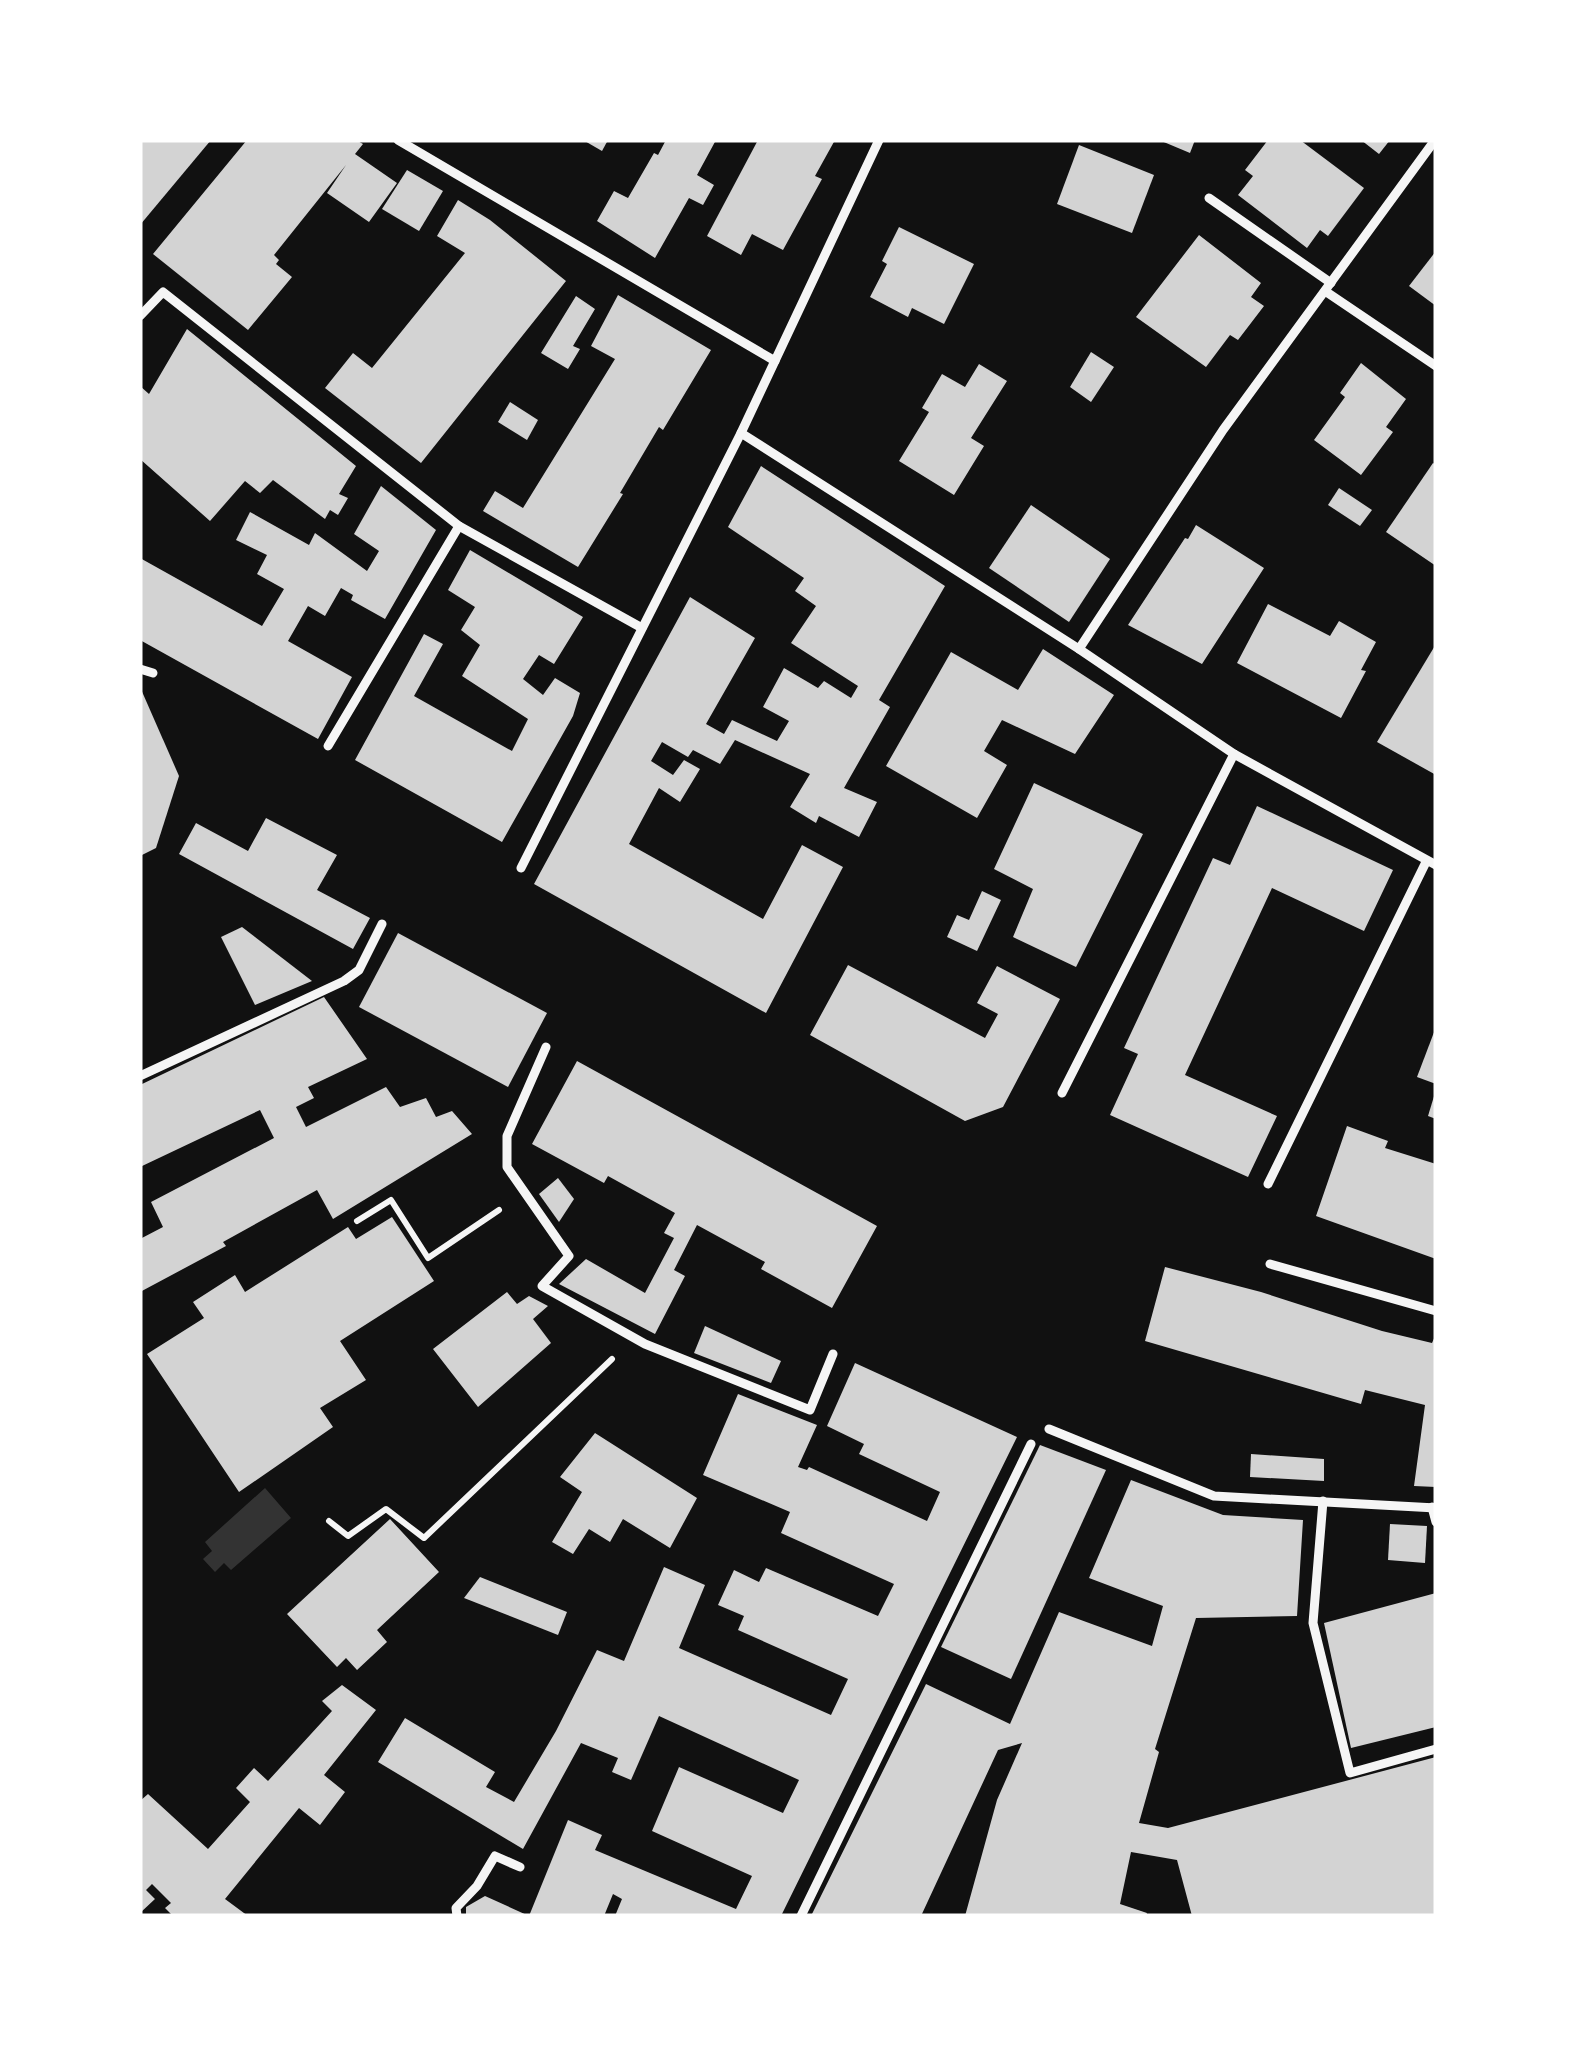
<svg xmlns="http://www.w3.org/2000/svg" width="1576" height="2056" viewBox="0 0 1576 2056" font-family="Signika,sans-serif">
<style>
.water{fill:#333}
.building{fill:#d3d3d3}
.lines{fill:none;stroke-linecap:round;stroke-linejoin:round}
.path{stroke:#f5f5f5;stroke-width:6}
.pedestrian{stroke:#f5f5f5;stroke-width:9}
</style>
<rect width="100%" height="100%" fill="#111"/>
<polygon class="water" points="265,1488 291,1518 231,1570 224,1563 215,1572 203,1559 212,1551 205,1542"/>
<g class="building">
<polygon points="140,140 211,140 140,225"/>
<polygon points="247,140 356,140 363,144 355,154 397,183 369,222 327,193 346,165 274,255 279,260 276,264 292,277 248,330 153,254"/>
<polygon points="583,140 608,140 602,151"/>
<polygon points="666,140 716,140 697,175 714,185 703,205 689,198 655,258 597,221 614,191 628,198 654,153 658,155"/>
<polygon points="758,140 835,140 815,176 822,179 783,250 752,234 741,255 707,236"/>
<polygon points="1159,140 1195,140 1190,153"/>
<polygon points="1268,140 1300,140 1364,188 1328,236 1320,230 1307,248 1238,195 1253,176 1245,170"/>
<polygon points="1361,140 1390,140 1379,154"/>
<polygon points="1079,145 1154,175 1132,233 1057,204"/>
<polygon points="407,170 443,191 419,231 382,209"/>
<polygon points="458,200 490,220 566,281 421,463 325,388 353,353 372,368 465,253 437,236"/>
<polygon points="899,227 974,264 944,324 912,308 908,317 870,297 887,264 882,261"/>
<polygon points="1199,235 1261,283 1251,297 1264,306 1238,340 1230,335 1206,367 1136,317"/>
<polygon points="1436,251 1436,306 1409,286"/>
<polygon points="618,295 711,350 663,430 659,427 620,493 623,494 578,567 483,511 495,491 523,508 615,359 591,346"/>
<polygon points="576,296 595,309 573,346 580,349 568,369 541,353"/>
<polygon points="187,329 356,466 339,494 348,498 338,515 330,510 325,519 273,480 260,493 245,481 210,521 140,459 140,386 149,394"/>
<polygon points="1091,352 1114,367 1091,402 1070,387"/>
<polygon points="1361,363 1406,399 1386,427 1393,432 1361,475 1314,440 1345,397 1340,393"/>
<polygon points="979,364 1007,381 971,438 984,446 954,495 899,461 929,412 922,408 942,374 965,387"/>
<polygon points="510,402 538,420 527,440 498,422"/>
<polygon points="1433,463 1436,465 1436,566 1386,532"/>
<polygon points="761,466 945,586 879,700 890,707 844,788 877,802 859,837 819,816 816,823 790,807 810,774 735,740 720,764 693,750 688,757 662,742 651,761 673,775 684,760 700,769 680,802 659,788 629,844 763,919 802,845 843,867 766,1013 534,884 690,597 755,638 706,724 724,734 732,720 777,741 789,721 763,707 784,668 818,688 824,681 851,698 858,686 791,643 816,606 795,591 804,578 728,527"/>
<polygon points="381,486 436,530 385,619 351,600 353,595 341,588 325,616 308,606 288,641 352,677 318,739 140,640 140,558 262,626 284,589 257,574 267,555 236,540 250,512 309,545 315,533 367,571 379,551 354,534"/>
<polygon points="1339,488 1372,510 1360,526 1328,505"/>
<polygon points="1031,505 1110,559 1069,622 989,568"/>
<polygon points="1196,525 1264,568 1202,664 1128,625 1185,538 1188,539"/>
<polygon points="470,550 583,617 554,664 539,655 523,679 543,695 555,678 580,693 573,716 502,842 355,760 424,634 443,644 414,696 512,751 528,719 462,676 480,645 461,630 475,607 448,590"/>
<polygon points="1268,604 1330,636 1339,621 1376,642 1361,670 1366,671 1341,718 1237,663"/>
<polygon points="1436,644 1436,775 1377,742"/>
<polygon points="1043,649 1114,695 1075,754 1002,720 984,751 1007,765 977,818 886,766 951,652 1018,690"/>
<polygon points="140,687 179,776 156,848 140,856"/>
<polygon points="1034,783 1143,834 1076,967 1013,937 1033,889 994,869"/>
<polygon points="1257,806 1393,870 1364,931 1272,888 1185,1075 1277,1116 1248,1177 1110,1115 1138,1054 1124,1048 1213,858 1230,865"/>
<polygon points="266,818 337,855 317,890 370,918 353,949 179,854 196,823 248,851"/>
<polygon points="982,891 1001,900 977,951 947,937 957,915 969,920"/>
<polygon points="242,927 312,981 255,1005 221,937"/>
<polygon points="398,933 547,1013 508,1087 359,1007"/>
<polygon points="848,965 985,1038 998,1014 977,1003 997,966 1060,999 1003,1107 965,1121 810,1035"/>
<polygon points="324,997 367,1059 308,1087 314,1098 296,1107 306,1127 386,1087 400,1107 426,1098 436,1117 452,1111 472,1134 333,1219 317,1190 223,1242 226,1246 140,1292 140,1239 163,1227 151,1202 274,1138 260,1110 140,1167 140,1085"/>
<polygon points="1436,1027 1436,1084 1417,1077"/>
<polygon points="577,1061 877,1226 832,1308 761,1269 765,1262 697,1225 674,1270 685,1276 655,1334 559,1284 586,1259 645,1293 674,1238 664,1233 675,1213 608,1176 604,1183 532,1144"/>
<polygon points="1435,1093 1436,1093 1436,1119 1428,1116"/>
<polygon points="1347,1126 1388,1141 1385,1148 1436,1164 1436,1259 1316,1216"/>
<polygon points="558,1178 574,1199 559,1222 539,1194"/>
<polygon points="392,1217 434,1281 340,1341 366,1380 320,1408 333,1427 239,1492 147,1354 204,1318 193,1302 235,1275 245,1292 348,1227 356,1239"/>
<polygon points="1165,1267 1261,1292 1382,1331 1432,1343 1436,1334 1436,1487 1414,1486 1425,1405 1365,1390 1361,1404 1145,1341"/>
<polygon points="507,1292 517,1304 529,1296 548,1306 533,1319 551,1343 478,1407 433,1349"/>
<polygon points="705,1326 781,1361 771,1383 694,1353"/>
<polygon points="855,1363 1017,1437 781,1916 615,1916 622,1899 613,1894 604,1916 466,1916 466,1907 485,1896 529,1916 568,1820 602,1835 595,1850 736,1909 752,1876 652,1831 679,1767 783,1813 799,1780 659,1716 631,1780 612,1772 618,1758 581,1743 523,1849 378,1762 405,1718 495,1772 486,1787 514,1802 556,1731 597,1650 624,1661 664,1567 705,1585 679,1648 831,1715 848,1679 738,1630 744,1616 718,1605 734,1570 759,1582 766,1568 878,1616 894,1584 781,1533 790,1512 703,1475 738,1394 817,1425 798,1467 807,1470 809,1467 927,1521 940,1492 859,1454 864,1444 827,1426"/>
<polygon points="595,1433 697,1498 670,1548 623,1519 610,1542 589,1529 573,1554 552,1542 582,1492 560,1477"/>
<polygon points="1040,1445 1106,1470 1011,1679 941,1647"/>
<polygon points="1251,1454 1324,1459 1324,1481 1250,1477"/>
<polygon points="1131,1480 1223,1515 1303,1520 1297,1616 1196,1618 1155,1749 1159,1752 1139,1823 1168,1828 1436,1757 1436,1916 1192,1916 1177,1860 1131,1852 1120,1904 1147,1913 1146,1916 965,1916 997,1800 1022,1743 998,1750 921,1916 811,1916 926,1684 1010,1724 1059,1612 1152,1646 1163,1606 1089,1578"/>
<polygon points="390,1519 439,1572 377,1630 387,1642 357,1670 346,1658 337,1667 287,1614"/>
<polygon points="1390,1524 1427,1526 1425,1563 1388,1560"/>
<polygon points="480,1577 567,1612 558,1635 464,1598"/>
<polygon points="1436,1593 1436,1727 1351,1748 1324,1623"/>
<polygon points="342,1685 376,1710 324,1775 345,1792 320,1825 299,1808 225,1899 248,1916 173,1916 165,1908 171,1903 152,1884 146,1890 155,1899 140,1913 140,1801 148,1794 208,1849 250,1802 236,1788 254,1768 268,1781 332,1711 322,1701"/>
</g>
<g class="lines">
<g class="path">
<polyline points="357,1221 391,1200 428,1258 499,1210"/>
<polyline points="329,1521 348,1536 386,1509 424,1538 612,1359"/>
</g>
<g class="pedestrian">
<polyline points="398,140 775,361"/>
<polyline points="1209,198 1331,283"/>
<polyline points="1325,291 1436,366"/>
<polyline points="140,316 163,292 459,526 642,628"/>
<polyline points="741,433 1079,649 1234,754 1436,865"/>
<polyline points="1079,649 1223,430 1435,140"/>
<polyline points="140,669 153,673"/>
<polyline points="328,746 459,526"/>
<polyline points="521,868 741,433 879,140"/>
<polyline points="546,1047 507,1136 507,1167 569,1256 542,1286 645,1344 810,1410 833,1354"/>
<polyline points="140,1076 344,981 359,970 382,924"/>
<polyline points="1062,1093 1234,754"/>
<polyline points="1268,1184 1426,862"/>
<polyline points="1270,1264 1436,1311"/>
<polyline points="1049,1429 1214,1496 1436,1508"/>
<polyline points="1323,1501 1313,1623 1350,1773 1436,1749"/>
<polyline points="1432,1507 1436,1522"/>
<polyline points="457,1916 456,1908 477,1886 495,1856 520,1867"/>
<polyline points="801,1916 1031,1444"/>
</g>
</g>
<rect width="1576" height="2056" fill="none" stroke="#ffffff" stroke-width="285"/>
</svg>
